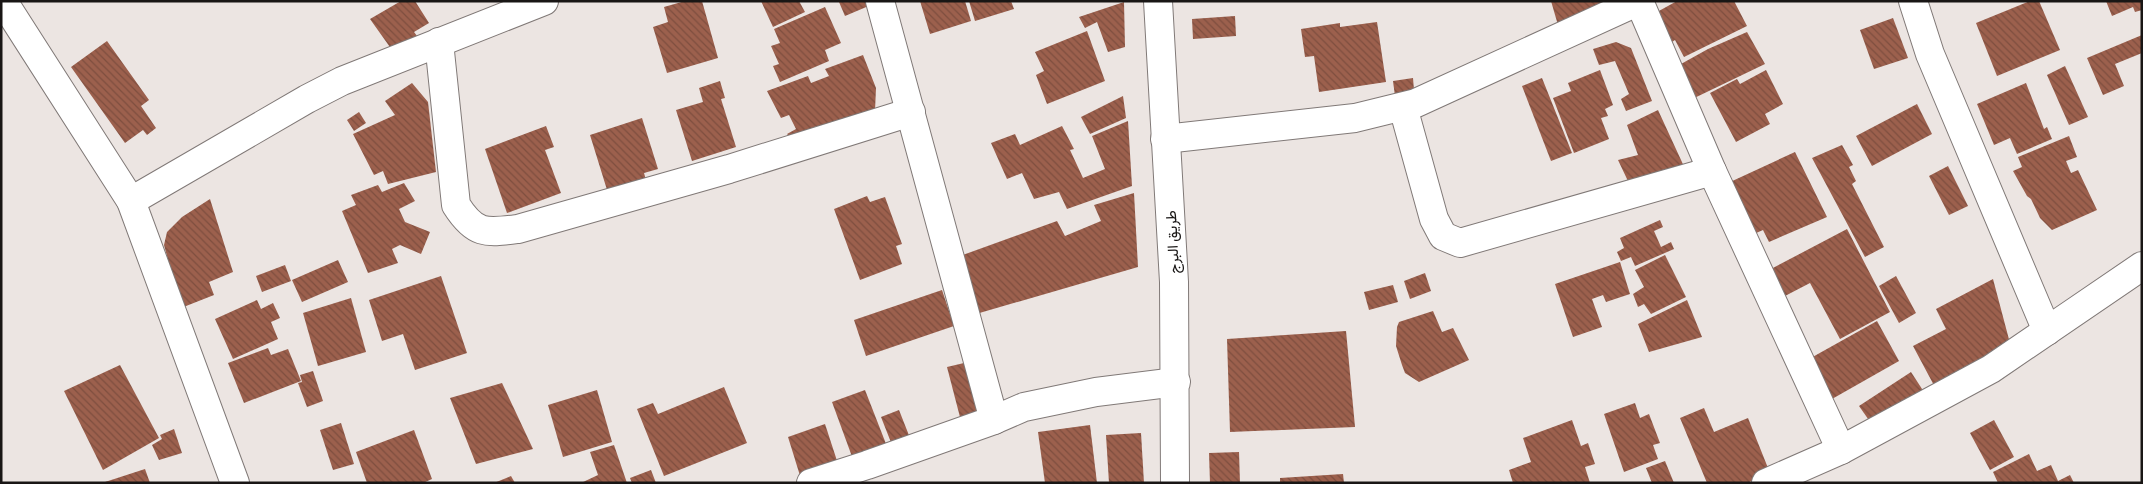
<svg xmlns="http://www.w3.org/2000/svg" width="2143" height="484" viewBox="0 0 2143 484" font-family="Manrope,Vazirmatn,sans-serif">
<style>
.building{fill:url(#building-back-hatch)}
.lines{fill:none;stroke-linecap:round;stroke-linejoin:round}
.minor-casing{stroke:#807977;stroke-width:30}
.tertiary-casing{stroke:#807977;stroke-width:30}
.minor{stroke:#fff;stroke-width:28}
.tertiary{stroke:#fff;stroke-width:28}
.labels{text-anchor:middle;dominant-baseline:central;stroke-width:4;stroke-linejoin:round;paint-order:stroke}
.street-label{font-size:15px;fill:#191615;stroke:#fff}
</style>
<defs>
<pattern id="building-back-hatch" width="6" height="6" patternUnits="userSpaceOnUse" patternTransform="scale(1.25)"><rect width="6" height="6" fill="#9c604d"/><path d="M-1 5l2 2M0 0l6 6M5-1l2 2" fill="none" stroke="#7e4e3f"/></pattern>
</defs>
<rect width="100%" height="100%" fill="#ece5e2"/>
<g class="building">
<polygon points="401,1 415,1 429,23 414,32 417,36 392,50 370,19"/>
<polygon points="685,1 702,1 718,58 667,73 653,27 668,22 664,7"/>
<polygon points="761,1 799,1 805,12 773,27"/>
<polygon points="841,1 869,1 871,5 845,16 839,2"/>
<polygon points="920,1 965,1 971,21 930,34"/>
<polygon points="969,1 1011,1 1014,9 975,21"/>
<polygon points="1551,1 1614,1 1560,32"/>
<polygon points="1677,1 1734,1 1747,26 1684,57 1675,40 1663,48 1648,17"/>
<polygon points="2030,1 2039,1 2060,50 1997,76 1976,23"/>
<polygon points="2106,1 2142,1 2142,10 2135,12 2133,7 2112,16"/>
<polygon points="1124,2 1125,47 1108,52 1097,22 1085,28 1079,17"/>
<polygon points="825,7 841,43 825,50 829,61 780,82 773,66 779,64 771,46 780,43 774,29"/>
<polygon points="1235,16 1236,36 1193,39 1192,19"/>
<polygon points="1893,18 1908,58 1874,69 1860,30"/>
<polygon points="1377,22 1386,82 1319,92 1314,56 1305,57 1301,29 1340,23 1340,27"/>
<polygon points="1087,31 1105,81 1047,104 1036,75 1044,71 1035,52"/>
<polygon points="1747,32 1765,64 1686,102 1672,69 1708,49"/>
<polygon points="2142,35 2142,53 2115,64 2124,86 2103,95 2087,58"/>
<polygon points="107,41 149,100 141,106 156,128 147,135 143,130 125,143 71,67"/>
<polygon points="1616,42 1631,48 1652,101 1626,111 1621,99 1629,94 1615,61 1599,65 1593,49"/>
<polygon points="863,55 876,88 875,111 824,126 817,126 791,138 787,134 796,129 789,115 781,118 767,91 808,76 811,83 829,76 825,69"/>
<polygon points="2065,66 2088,117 2069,125 2047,75"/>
<polygon points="1600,70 1613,105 1605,109 1608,116 1601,118 1609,139 1574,153 1553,98 1571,91 1568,83"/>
<polygon points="1766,70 1783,104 1765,114 1770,124 1736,142 1710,93 1737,79 1740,84"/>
<polygon points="1413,78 1415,102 1396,104 1393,81"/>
<polygon points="1542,78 1572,153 1551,161 1522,86"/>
<polygon points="720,81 725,98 721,99 736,147 692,161 676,110 703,102 699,88"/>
<polygon points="412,83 428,102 436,172 388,184 383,171 374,175 353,134 395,115 385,101"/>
<polygon points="2026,83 2044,129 2047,127 2052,139 2017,154 2010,138 1994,145 1977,104"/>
<polygon points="1123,96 1126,118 1090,134 1081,117"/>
<polygon points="1917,104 1932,134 1872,166 1856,136"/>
<polygon points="1658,110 1687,173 1636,198 1618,160 1638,155 1627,125"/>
<polygon points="359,112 366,123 354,131 347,120"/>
<polygon points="642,118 658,169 644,173 646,180 608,193 590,135"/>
<polygon points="1128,121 1132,186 1067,209 1059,192 1034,199 1022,173 1007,179 991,143 1015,134 1020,145 1062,126 1074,149 1070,150 1083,178 1105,169 1092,136"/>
<polygon points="546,126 554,147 545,150 561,193 507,213 485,149"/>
<polygon points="2069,136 2077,157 2066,161 2071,173 2078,170 2097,210 2052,230 2040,218 2031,199 2027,196 2013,171 2022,167 2018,157"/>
<polygon points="1842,145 1853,165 1849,167 1856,181 1852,184 1884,247 1865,257 1812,158"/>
<polygon points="1795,152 1827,217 1769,242 1763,230 1754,234 1728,183"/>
<polygon points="1948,166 1968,206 1949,215 1929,176"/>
<polygon points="404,183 415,201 399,209 405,222 430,232 421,254 400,245 392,249 398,263 368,273 342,211 356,205 351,195 378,185 382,192"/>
<polygon points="1134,193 1138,267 976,314 960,256 1057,221 1065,236 1101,221 1094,205"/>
<polygon points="867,196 870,202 885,197 902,244 896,246 902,264 860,280 834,209"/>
<polygon points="210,199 233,272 209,282 214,295 181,308 164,245 167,232 182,217"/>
<polygon points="1660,220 1663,227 1654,231 1661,247 1671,242 1674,249 1635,266 1631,257 1621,261 1617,252 1624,248 1620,238"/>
<polygon points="1847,229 1890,312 1840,339 1810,283 1785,296 1771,269"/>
<polygon points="1665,255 1686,297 1651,314 1644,304 1638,307 1633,294 1644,287 1635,270"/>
<polygon points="338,260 348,282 302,302 292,280"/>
<polygon points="1620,262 1630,294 1606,302 1603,295 1592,299 1602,327 1573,337 1555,284"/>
<polygon points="285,265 291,281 262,292 256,276"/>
<polygon points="1425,273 1431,291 1410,299 1404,281"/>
<polygon points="441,276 467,353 415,370 403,334 382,341 369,300"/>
<polygon points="1896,276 1916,313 1899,323 1879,286"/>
<polygon points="1993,279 2011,347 1937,391 1913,346 1946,329 1936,309"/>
<polygon points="1393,285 1398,302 1369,310 1364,292"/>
<polygon points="942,290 954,326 866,356 854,320"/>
<polygon points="351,298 366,352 318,366 303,313"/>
<polygon points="257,300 261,309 273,303 280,318 271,322 278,339 233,359 215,319"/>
<polygon points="1687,300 1702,337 1649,352 1638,324"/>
<polygon points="1433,311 1442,332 1453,328 1469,360 1419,382 1405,373 1402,365 1396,346 1397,327 1399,322"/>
<polygon points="1877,321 1899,361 1832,399 1809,359"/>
<polygon points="1346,331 1355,427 1230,432 1227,339"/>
<polygon points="268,348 271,355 288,349 301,381 244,403 228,363"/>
<polygon points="964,363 978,416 961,421 947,367"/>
<polygon points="120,365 159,438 103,470 64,391"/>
<polygon points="313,371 323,401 307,407 298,383 302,382 300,375"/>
<polygon points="1911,372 1924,392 1873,426 1859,406"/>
<polygon points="502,383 533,449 476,464 450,398"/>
<polygon points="724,387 747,443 664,476 637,409 653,403 658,414"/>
<polygon points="597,390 612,442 563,457 548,405"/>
<polygon points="865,390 888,449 854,462 832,402"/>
<polygon points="1635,403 1640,418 1649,414 1660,443 1653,445 1658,459 1624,472 1604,414"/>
<polygon points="1704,408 1714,432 1748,418 1770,473 1747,483 1707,483 1680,418"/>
<polygon points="899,410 912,443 894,450 881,417"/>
<polygon points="1572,420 1581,446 1588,443 1595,464 1585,467 1590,483 1513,483 1509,470 1531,462 1523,438"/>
<polygon points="1994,420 2014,457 1990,470 1970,433"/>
<polygon points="341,423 354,464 333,470 320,430"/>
<polygon points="825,424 840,470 802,482 788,437"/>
<polygon points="1090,425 1097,483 1045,483 1038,432"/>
<polygon points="174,429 182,453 159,460 152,445 162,439 160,435"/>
<polygon points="414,430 432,479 423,483 367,483 356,452"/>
<polygon points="1141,433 1144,483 1109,483 1106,435"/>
<polygon points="614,445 627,483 581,483 598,475 590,452"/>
<polygon points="1239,452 1240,483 1210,483 1209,453"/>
<polygon points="2029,454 2037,471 2051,465 2058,481 2070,475 2074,483 1998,483 1993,472"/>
<polygon points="1665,461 1674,483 1652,483 1646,468"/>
<polygon points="145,469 150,483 105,483 105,482"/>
<polygon points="651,470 656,483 632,483 630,478"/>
<polygon points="1343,474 1344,483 1280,483 1280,478"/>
<polygon points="511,476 515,483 494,483"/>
</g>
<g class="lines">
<defs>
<g id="minor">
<polyline points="3,1 131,201 235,483"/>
<polyline points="880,1 994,420"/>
<polyline points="1639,1 1712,171 1841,450"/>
<polyline points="1913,1 1930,54 2047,331"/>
<path d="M439,42L456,205C475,235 486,233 518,229L729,169L911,112"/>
<polyline points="1403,107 1434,219 1443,236 1460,243 1712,171"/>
<polyline points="1165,139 1355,118 1416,103 1639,1"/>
<polyline points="131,201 307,99 342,81 544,1"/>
<polyline points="811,483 867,465 994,420 1024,407 1096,392 1176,382"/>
<polyline points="1766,483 1841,450 1991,369 2142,266"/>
</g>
<polyline id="tertiary" points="1158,1 1174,282 1175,483"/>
</defs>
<use href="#minor" class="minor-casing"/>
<use href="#tertiary" class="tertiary-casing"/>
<use href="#minor" class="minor"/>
<use href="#tertiary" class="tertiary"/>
</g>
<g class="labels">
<g class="street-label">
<text transform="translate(1172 242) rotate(-93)">طريق البرج</text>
</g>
</g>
<rect width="2143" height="484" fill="none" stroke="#191615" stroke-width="5"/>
</svg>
